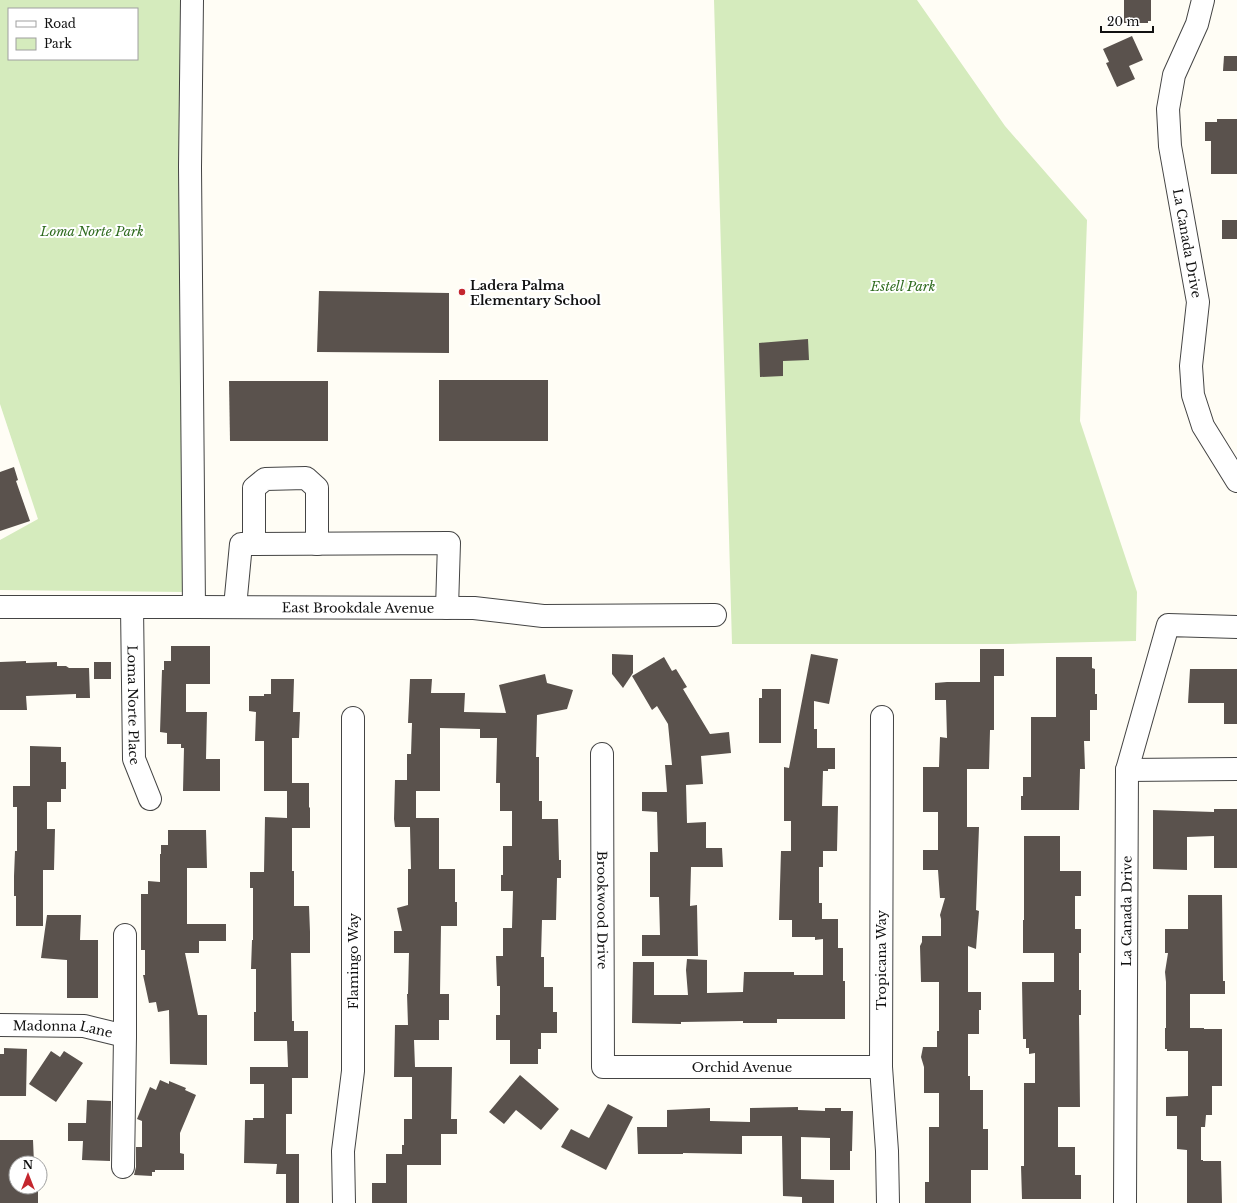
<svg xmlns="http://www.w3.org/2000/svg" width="1237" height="1203" viewBox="0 0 1237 1203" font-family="'Libre Baskerville',serif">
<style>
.green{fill:#d5ebbd;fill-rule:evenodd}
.building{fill:#5a524d}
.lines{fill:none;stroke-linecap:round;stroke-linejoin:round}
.minor-casing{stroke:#444;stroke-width:24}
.minor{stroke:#fff;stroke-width:22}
.poi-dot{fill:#c4262e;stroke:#fff;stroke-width:1.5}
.labels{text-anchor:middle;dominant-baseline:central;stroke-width:4;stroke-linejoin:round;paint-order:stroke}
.park-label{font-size:13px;font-style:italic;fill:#2f6b1f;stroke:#fff}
.street-label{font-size:13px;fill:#111;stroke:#fff}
.poi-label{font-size:13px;font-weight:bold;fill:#111;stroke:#fff;text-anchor:start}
</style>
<rect width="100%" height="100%" fill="#fffdf5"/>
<g class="green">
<path d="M0,0H184L185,592L0,590V540L38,519L0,404ZM9,9H137V59H9Z"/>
<polygon points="714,0 917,0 1005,126 1087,220 1080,421 1137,592 1136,641 1007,644 732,644"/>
</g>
<g class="building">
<polygon points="1124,0 1151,0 1151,21 1148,21 1148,23 1124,23"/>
<polygon points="1132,36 1143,60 1129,66 1135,79 1117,87 1106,63 1109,62 1103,49"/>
<polygon points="1224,56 1237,56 1237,71 1223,71"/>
<polygon points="1217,119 1237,119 1237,174 1211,174 1211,141 1205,141 1205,122 1217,122"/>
<rect x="1222" y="220" width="15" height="19"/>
<polygon points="319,291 449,293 449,353 317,352"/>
<polygon points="808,339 809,360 783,361 783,376 760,377 759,343"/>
<rect x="439" y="380" width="109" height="61"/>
<polygon points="229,381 328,381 328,441 230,441"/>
<polygon points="14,467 18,480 16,481 30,521 0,531 0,472"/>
<polygon points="171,646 210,646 210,684 186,684 186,712 207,712 206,759 220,759 220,791 183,791 184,748 181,748 181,744 167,744 167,733 160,732 162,670 164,670 164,661 171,661"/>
<polygon points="980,649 1004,649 1004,676 994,676 994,730 990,730 989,769 967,769 967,827 979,827 976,910 979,911 976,949 968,946 968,992 981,992 981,1010 979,1010 979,1034 968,1034 968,1076 970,1076 970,1090 983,1090 983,1129 988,1129 988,1170 971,1170 971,1203 925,1203 925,1182 929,1182 929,1127 939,1127 939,1093 924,1093 924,1067 921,1057 923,1047 937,1047 937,1031 939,1031 939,982 921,982 920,946 922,942 922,936 941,936 941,919 940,915 945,898 940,898 938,870 923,870 923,850 938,850 938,812 923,812 923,767 939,767 940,737 947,738 946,700 935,700 935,683 947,682 980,682"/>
<polygon points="612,654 633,655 633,673 623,688 612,674"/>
<polygon points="811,654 838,659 829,704 814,701 814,729 817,729 817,748 835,748 835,769 828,769 828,771 823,771 822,806 838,806 837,851 823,851 823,867 819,867 819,903 822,903 822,919 838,919 838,948 843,948 843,981 845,981 845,1019 777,1019 777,1023 743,1023 743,1021 681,1022 681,1024 632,1023 633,962 654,962 654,995 688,995 686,970 687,959 707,960 707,993 743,992 744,972 794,972 794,975 823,975 823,939 815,940 815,937 792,937 792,920 779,920 781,851 791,851 791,821 784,821 784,767 789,768"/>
<polygon points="664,657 672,671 676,669 687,687 683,689 710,734 729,732 731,753 701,756 703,784 686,785 687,823 706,822 706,848 722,848 723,867 691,867 690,906 697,905 698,956 642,956 642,935 660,935 659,897 650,897 650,852 658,852 657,812 642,811 642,792 667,792 665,765 672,765 668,724 657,706 652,710 632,676"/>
<polygon points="1056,657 1092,657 1092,668 1095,669 1095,694 1097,694 1097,710 1090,710 1090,741 1084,741 1085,769 1080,769 1079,810 1021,810 1021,796 1023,796 1023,777 1031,777 1031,717 1056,717"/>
<polygon points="26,661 26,663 57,662 57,666 66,666 69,668 89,668 90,698 76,698 76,694 26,696 27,710 0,710 0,662"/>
<rect x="94" y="662" width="17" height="17"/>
<polygon points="1190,669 1237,669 1237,724 1224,724 1224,703 1188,703"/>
<polygon points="545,674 547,683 573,690 567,709 537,715 536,757 539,757 539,801 542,801 542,819 558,819 559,860 561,860 561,878 557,878 556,920 542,920 541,957 544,957 544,987 553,987 553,1012 557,1012 557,1033 541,1033 541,1049 538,1049 538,1064 510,1064 510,1040 496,1040 496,1015 500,1015 500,986 497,986 496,956 503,956 503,928 512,928 513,891 501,891 501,875 503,875 503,846 512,846 512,811 500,811 500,783 496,783 497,738 480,738 480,729 440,728 440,791 416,791 416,818 439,818 439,869 455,869 455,902 457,902 457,926 441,926 440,994 449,994 449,1020 439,1020 439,1040 414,1040 415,1067 452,1067 451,1119 457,1119 457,1134 441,1134 441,1165 407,1165 407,1203 372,1203 372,1183 386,1183 386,1154 402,1154 402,1145 404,1145 404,1119 412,1119 412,1077 394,1077 395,1025 408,1025 407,994 408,994 409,953 394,953 394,931 402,931 397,908 408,905 408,869 411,869 410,827 395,827 394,819 395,780 407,780 407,754 411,754 412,723 408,723 410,679 432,679 431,693 465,693 464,712 506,713 499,685"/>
<polygon points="271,679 294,679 293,712 300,712 299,738 292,738 292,783 309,783 309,807 310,808 310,828 292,828 292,871 294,871 294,906 309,906 310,932 310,953 291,953 292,1021 294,1021 294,1031 308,1031 308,1078 292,1078 292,1114 286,1114 286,1154 299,1154 299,1203 286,1203 286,1174 276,1174 277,1164 244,1163 245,1120 253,1120 253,1118 264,1118 264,1084 250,1084 250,1067 288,1067 287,1041 254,1041 254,1012 256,1012 256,969 251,969 252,940 253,940 253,888 250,888 250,872 264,872 265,817 287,818 287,791 264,791 264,741 255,741 256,712 249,711 249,696 264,696 264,694 271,694"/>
<polygon points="762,689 781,689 781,743 759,743 759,698 762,698"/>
<polygon points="30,746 61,747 61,762 66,762 66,789 61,789 61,802 47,802 47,829 55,829 54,870 43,870 43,926 16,926 16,896 14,896 14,876 15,851 17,851 17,807 13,807 13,786 30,786"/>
<polygon points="1214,809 1237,809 1237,868 1214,868 1214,836 1187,837 1187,870 1153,869 1153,810 1214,812"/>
<polygon points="168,830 206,830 207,868 187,868 187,924 226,924 226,941 199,941 199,953 185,953 198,1015 207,1015 207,1065 170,1064 169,1010 158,1012 156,1002 149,1003 143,975 145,975 145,950 141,950 141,894 148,894 148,881 160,882 160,854 161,854 161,845 168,845"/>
<polygon points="1024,836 1060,836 1060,871 1081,871 1081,896 1075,896 1075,929 1081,929 1081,953 1079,953 1079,990 1081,990 1081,1015 1079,1015 1080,1107 1058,1107 1058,1147 1075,1147 1075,1175 1081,1175 1081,1199 1022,1199 1021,1166 1024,1166 1024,1083 1035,1083 1035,1053 1029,1054 1029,1048 1026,1048 1026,1039 1023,1039 1022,982 1054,982 1054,953 1023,953 1023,920 1024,920"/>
<polygon points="1188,895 1222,895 1223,981 1225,981 1225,994 1190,994 1190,1028 1204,1028 1204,1029 1222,1029 1222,1086 1212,1086 1212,1115 1206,1115 1205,1127 1201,1127 1201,1160 1203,1160 1203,1161 1221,1161 1222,1203 1187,1203 1187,1150 1177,1149 1177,1116 1166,1116 1166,1097 1188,1096 1188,1051 1167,1051 1167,1049 1165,1049 1165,1028 1166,1028 1166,982 1165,972 1168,953 1165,953 1165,929 1188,929"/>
<polygon points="47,915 81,915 80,940 98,940 98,998 67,998 67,960 41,958"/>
<polygon points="4,1048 27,1049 26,1096 0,1096 0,1054 4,1054"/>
<polygon points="51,1051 60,1057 64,1051 83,1063 56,1102 29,1084"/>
<polygon points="520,1075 559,1109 541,1130 516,1110 504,1124 489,1112"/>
<polygon points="160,1080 169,1084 169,1081 186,1088 185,1090 196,1095 180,1133 180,1153 184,1154 184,1170 155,1170 155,1172 152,1172 152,1176 134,1175 136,1167 136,1147 142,1147 142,1121 137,1119 150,1087 156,1090"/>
<polygon points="87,1100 111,1101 110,1161 82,1160 83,1141 68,1141 68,1123 86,1123"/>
<polygon points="608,1104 633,1117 606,1170 561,1147 571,1129 589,1138"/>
<polygon points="798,1107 798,1110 825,1111 825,1108 841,1108 841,1111 853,1111 852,1151 850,1151 850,1170 830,1170 830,1138 801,1137 801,1179 834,1180 834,1203 802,1203 802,1197 783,1196 782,1136 742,1136 742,1154 683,1153 683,1154 638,1154 637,1127 667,1127 667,1110 710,1108 710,1121 750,1122 750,1108"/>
<polygon points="0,1140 33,1140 34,1163 16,1163 16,1187 38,1187 38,1203 0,1203"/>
</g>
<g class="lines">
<defs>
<g id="minor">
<polyline points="192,0 190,167 194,607"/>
<path id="s1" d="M1203,0L1197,24L1174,75L1168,109L1170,146L1198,302L1191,366L1193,395L1203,426L1237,481"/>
<polyline points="254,544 254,488 265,479 306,478 317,488 317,544"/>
<path id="s2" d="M0,607H194L474,608L543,616L715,615"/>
<path id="s3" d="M132,607L134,759L150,799"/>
<polyline points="235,607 241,544 449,543 447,608"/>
<polyline points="882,717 881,1067 887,1151 888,1203"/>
<path id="s4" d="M602,754L603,1067H881"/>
<polyline points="1127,770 1237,769"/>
<path id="s5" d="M0,1025L84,1026L125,1036"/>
<polyline points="123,1167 125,1036 125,935"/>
<polyline points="344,1203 343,1151 353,1071 353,718"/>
<path id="s6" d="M1125,1203L1127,770L1168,625L1237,627"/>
</g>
</defs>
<use href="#minor" class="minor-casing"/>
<use href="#minor" class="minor"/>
</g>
<circle class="poi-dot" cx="462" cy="292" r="4"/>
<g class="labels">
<g class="park-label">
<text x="92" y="231">Loma Norte Park</text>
<text x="903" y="286">Estell Park</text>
</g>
<g class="street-label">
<text stroke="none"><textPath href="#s1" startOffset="251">La Canada Drive</textPath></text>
<text stroke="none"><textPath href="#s2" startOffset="358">East Brookdale Avenue</textPath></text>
<text stroke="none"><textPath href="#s3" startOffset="98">Loma Norte Place</textPath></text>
<text stroke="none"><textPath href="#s4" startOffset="156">Brookwood Drive</textPath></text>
<text stroke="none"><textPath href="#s6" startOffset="292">La Canada Drive</textPath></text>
<text transform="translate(881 960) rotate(-90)">Tropicana Way</text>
<text transform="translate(353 961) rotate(-90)">Flamingo Way</text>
<text stroke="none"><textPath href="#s5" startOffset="63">Madonna Lane</textPath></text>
<text stroke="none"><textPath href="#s4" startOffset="452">Orchid Avenue</textPath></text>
</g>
<g class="poi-label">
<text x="470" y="285">Ladera Palma<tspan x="470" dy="15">Elementary School</tspan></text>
</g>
</g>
<rect x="8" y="8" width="130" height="52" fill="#ffffff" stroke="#a0a0a0"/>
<rect x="16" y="21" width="20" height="6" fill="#ffffff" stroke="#a0a0a0"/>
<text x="44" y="28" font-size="12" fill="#111111">Road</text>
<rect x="16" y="38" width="20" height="12" fill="#d5ebbd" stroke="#a0a0a0"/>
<text x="44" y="48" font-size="12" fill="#111111">Park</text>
<g transform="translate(28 1175)"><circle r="19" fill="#ffffff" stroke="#a0a0a0"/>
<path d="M0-3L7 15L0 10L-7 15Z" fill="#c4262e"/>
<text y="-6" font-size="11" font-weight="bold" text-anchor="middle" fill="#111111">N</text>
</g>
<path d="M1101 26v6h52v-6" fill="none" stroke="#111111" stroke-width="2"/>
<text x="1107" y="26" font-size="12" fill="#111111" stroke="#ffffff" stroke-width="3" paint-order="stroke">20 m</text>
</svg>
